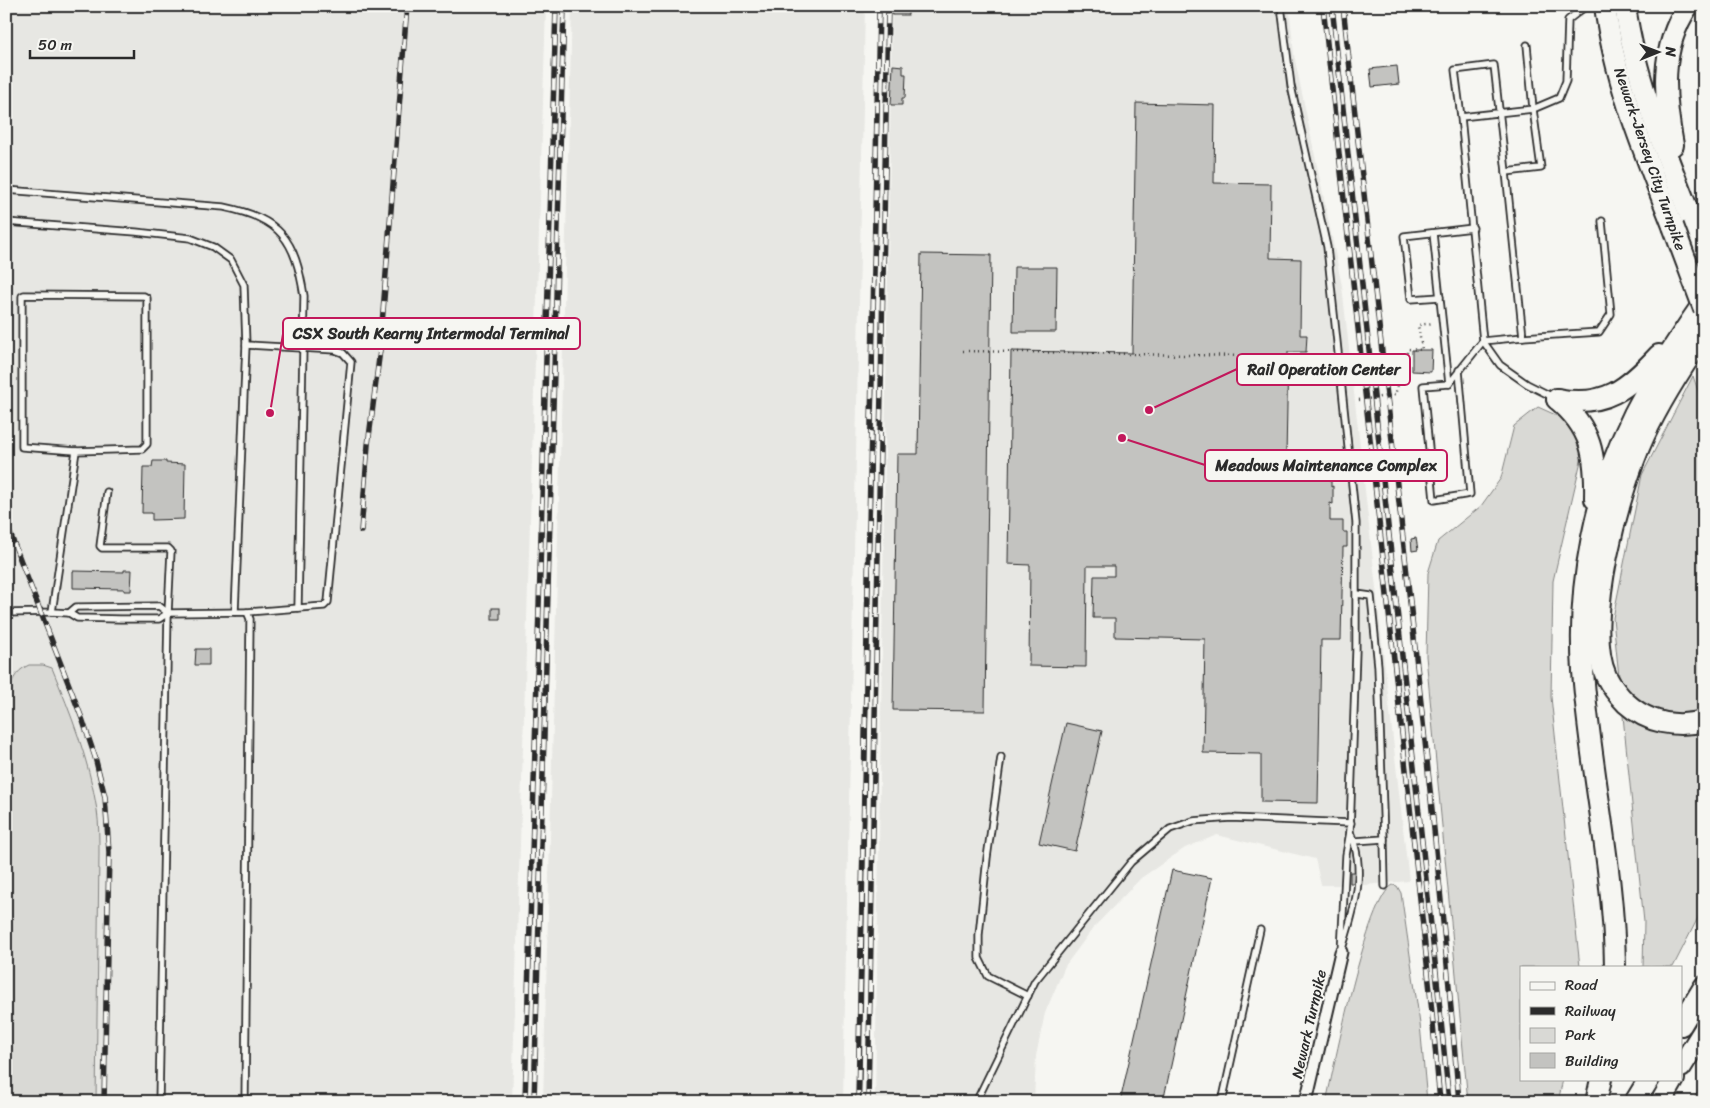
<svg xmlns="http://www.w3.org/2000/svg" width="1710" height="1108" viewBox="0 0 1710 1108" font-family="Sriracha,sans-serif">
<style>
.built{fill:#e7e7e3}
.green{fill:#d9d9d5;stroke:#828280}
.building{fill:#c3c3c0;stroke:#2b2b2b}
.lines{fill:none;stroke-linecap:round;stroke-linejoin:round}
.service-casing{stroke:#2b2b2b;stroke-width:9}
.minor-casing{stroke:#2b2b2b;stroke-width:15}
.motorway-casing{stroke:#2b2b2b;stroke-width:24}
.path{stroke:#2b2b2b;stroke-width:2.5;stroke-dasharray:1 4;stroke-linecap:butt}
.service{stroke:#f6f6f2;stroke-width:5.5}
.minor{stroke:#f6f6f2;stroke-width:11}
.motorway{stroke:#f6f6f2;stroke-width:20}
.rail-casing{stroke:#2b2b2b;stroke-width:5.5}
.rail{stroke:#f6f6f2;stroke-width:4;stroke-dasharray:11;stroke-linecap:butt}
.motorway-bridge-casing{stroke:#2b2b2b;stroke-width:24;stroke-linecap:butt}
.path-bridge{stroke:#2b2b2b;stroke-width:2.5;stroke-dasharray:1 4;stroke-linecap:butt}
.motorway-bridge{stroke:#f6f6f2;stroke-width:20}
.labels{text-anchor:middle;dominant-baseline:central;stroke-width:4;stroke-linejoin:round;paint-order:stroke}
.street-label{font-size:15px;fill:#2b2b2b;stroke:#f6f6f2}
.leader{fill:none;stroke:#c2185b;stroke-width:2}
.callout-dot{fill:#c2185b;stroke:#f6f6f2;stroke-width:2}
.callout{fill:#f6f6f2;stroke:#c2185b;stroke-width:2}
.callout-label{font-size:16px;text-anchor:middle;font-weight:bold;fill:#2b2b2b}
</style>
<rect width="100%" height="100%" fill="#f6f6f2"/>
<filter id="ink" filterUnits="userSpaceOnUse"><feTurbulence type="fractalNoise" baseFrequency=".02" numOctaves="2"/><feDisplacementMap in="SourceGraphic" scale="10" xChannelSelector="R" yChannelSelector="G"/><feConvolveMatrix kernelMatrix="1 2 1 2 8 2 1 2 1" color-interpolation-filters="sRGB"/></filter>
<g filter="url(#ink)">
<g class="built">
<polygon points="6,6 546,6 512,1102 6,1102"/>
<polygon points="572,6 865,6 843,1102 543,1102"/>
<polygon points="892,6 1289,6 1294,55 1342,286 1409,881 1365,885 1321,885 1315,859 1217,835 1185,848 1141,878 1094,927 1065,966 1045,1013 1036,1056 1034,1102 875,1102"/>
</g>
<g class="green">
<polygon points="1693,376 1704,408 1704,906 1673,967 1643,967 1644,922 1613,618 1642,475"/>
<polygon points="1538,407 1567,420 1577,438 1583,452 1553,581 1551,697 1580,967 1521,967 1521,1079 1563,1079 1558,1102 1468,1102 1426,656 1428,573 1438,541 1481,506 1501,478 1514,426"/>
<path d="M29,665H43L52,668C71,714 89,760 97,810C99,824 99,839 99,853L96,1102H6V698C11,684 14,671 29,665Z"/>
<path d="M1393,885L1397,886L1401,893L1420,1024L1427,1102H1326C1334,1068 1367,897 1393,885Z"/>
<polygon points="1704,1081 1704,1102 1692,1102"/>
</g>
<g class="building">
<rect x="892" y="6" width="16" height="9"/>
<polygon points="893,65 903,66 903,74 906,74 905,98 902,98 902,105 891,105"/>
<polygon points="1397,66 1399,84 1372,87 1370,69"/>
<polygon points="1136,103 1215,105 1214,183 1271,184 1270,258 1301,259 1300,335 1307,335 1306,352 1288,352 1286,457 1325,458 1325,463 1331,463 1331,487 1333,486 1333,504 1330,503 1330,521 1343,521 1343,532 1347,532 1347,547 1343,547 1341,640 1321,640 1318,803 1261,802 1261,754 1203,753 1205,639 1115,637 1115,618 1093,618 1094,576 1114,576 1114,566 1087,566 1086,667 1029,666 1030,565 1008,564 1011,351 1132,353"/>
<polygon points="921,254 991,255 985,711 893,710 897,454 918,454"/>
<polygon points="1014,267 1057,267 1056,332 1013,332"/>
<polygon points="1412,350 1432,350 1431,372 1412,371"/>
<polygon points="153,461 166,461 166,463 185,464 184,519 152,520 152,513 142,513 143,467 152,467"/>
<polygon points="1416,538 1418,550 1412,551 1411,539"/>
<polygon points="124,570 132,570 131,591 124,591 124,589 73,588 73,571 124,572"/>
<rect x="492" y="608" width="8" height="11"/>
<polygon points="196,649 209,649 209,665 195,665"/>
<polygon points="1066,723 1102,731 1075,851 1039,843"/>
<polygon points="1172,870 1212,878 1163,1102 1120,1102"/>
<polygon points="1350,872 1355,872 1354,883 1350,883"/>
</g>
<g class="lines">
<defs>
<g id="service">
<polyline points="1281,6 1291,86 1327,247 1356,523 1356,651 1350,832"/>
<polyline points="1461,117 1483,341 1500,365 1527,384 1555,398"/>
<polyline points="1506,172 1494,65 1455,70 1461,117 1533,109 1527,45"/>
<path d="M6,190L224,207C281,219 295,239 304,296L298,608"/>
<polyline points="6,222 136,232 190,238 213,247 231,260 244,285 246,345 235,612"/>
<polyline points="1433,233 1449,384 1423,386 1434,500 1470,494 1459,370"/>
<polygon points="24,295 144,296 147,298 147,444 142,449 76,451 22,447 22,296"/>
<polyline points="1440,297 1411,299 1404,236 1473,228"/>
<polyline points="1523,337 1599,332 1611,314 1602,221"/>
<polyline points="246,345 335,350 343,353 351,362 328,602 324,606 247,612"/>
<polyline points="1449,384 1483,341 1523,337 1506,172 1541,168 1533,109 1559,98 1566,81 1568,20 1586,6"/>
<polyline points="107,492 100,546 102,548 168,548 171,551 168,613 159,1102"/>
<polyline points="52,612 69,613 77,618 120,619 159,619 168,613 247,612 250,619 245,1102"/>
<polyline points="6,613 52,612 76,451"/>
<polyline points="69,613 76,607 159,606 168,613"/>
<polyline points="1001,757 987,858 979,935 979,958 988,976 1028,996"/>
<path d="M1350,832C1368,872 1353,913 1341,952L1346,855Z"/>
<polyline points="1384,839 1385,886"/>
<polyline points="1355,841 1384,839 1378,666 1371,596 1357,594"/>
<polyline points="864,1102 884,6"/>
<polyline points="976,1102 1035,981 1131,862 1170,829 1193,821 1231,818 1351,823"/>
<polyline points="1222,1102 1260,930"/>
</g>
<polyline id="minor" points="1306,1102 1341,952"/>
<g id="motorway">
<path d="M1605,6C1615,83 1645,154 1673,226"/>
<path d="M1625,6C1637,92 1674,172 1704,252"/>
<path d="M1673,145C1664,97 1659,49 1688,6"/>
<path d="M1704,335C1682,367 1660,401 1644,436C1620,488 1582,623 1606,676C1611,686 1618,695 1626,703C1648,723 1676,728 1704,721"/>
<path d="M1557,399C1605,408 1627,389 1659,355"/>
<path d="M1557,399C1592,428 1596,456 1595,499"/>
<path d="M1615,967C1614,867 1590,770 1583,671C1577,584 1595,492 1634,414C1654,375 1679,338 1704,302"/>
<polyline points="1681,1025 1704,987"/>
<polyline points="1681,1067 1704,1030"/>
<polyline points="1596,1102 1601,1079"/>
<polyline points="1635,1102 1649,1079"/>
<polyline points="1661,1102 1674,1079"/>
</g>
</defs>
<use href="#service" class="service-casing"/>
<use href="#minor" class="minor-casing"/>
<use href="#motorway" class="motorway-casing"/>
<polyline class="path" points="1359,400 1395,395 1408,349 1422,350 1418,325 1434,323"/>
<use href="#service" class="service"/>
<use href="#minor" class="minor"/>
<use href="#motorway" class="motorway"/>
<defs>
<g id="rail">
<polyline points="1323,6 1430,991 1440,1102"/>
<polyline points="1332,6 1438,990 1449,1102"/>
<path d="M1343,6C1383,371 1429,736 1459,1102"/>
<polyline points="6,523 83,721 95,757 105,797 109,852 104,1102"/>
<polyline points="361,531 368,445 380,350 407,6"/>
<polyline points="525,1102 556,6"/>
<polyline points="534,1102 564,6"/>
<polyline points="858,1102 879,6"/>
<polyline points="868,1102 888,6"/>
</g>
</defs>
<use href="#rail" class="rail-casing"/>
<use href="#rail" class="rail"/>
<defs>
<polyline id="motorway-bridge" points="1673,226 1704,309"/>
</defs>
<use href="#motorway-bridge" class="motorway-bridge-casing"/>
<polyline class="path-bridge" points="963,351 1413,359"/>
<use href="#motorway-bridge" class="motorway-bridge"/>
</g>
</g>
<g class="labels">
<g class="street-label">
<text transform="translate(1650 159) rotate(71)">Newark-Jersey City Turnpike</text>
<text transform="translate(1309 1024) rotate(-77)">Newark Turnpike</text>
</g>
</g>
<path class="leader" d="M270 413L283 334M1149 410L1237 369M1122 438L1205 465"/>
<g class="callout-dot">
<circle cx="270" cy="413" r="5"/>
<circle cx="1149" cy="410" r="5"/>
<circle cx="1122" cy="438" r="5"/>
</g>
<g class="callout">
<rect x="283" y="318" width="297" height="31" rx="5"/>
<rect x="1237" y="354" width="173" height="31" rx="5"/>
<rect x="1205" y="450" width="242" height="31" rx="5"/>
</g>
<g class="callout-label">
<text x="431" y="339">CSX South Kearny Intermodal Terminal</text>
<text x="1324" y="375">Rail Operation Center</text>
<text x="1326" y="471">Meadows Maintenance Complex</text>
</g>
<rect width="1710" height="1108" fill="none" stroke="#f6f6f2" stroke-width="25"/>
<rect x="12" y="12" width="1685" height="1083" fill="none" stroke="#2b2b2b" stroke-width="2" filter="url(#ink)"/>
<rect x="1520" y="966" width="162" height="115" fill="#f6f6f2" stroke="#a5a5a2"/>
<rect x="1530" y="982" width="25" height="8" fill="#f6f6f2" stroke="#a5a5a2"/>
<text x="1565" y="990" font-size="15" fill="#2b2b2b">Road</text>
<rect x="1530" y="1007" width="25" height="8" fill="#2b2b2b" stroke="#a5a5a2"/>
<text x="1565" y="1016" font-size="15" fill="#2b2b2b">Railway</text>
<rect x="1530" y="1028" width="25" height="15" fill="#d9d9d5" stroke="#a5a5a2"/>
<text x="1565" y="1040" font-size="15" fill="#2b2b2b">Park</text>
<rect x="1530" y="1053" width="25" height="15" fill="#c3c3c0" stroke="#a5a5a2"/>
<text x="1565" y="1066" font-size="15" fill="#2b2b2b">Building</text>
<g transform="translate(1658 52) rotate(89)" stroke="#f6f6f2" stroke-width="4" paint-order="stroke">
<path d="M0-4L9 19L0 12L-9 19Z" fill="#2b2b2b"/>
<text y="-8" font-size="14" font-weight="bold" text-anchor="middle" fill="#2b2b2b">N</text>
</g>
<path d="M30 50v8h104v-8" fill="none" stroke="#2b2b2b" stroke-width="2.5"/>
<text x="38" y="50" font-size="15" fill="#2b2b2b" stroke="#f6f6f2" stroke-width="4" paint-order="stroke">50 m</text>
</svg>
